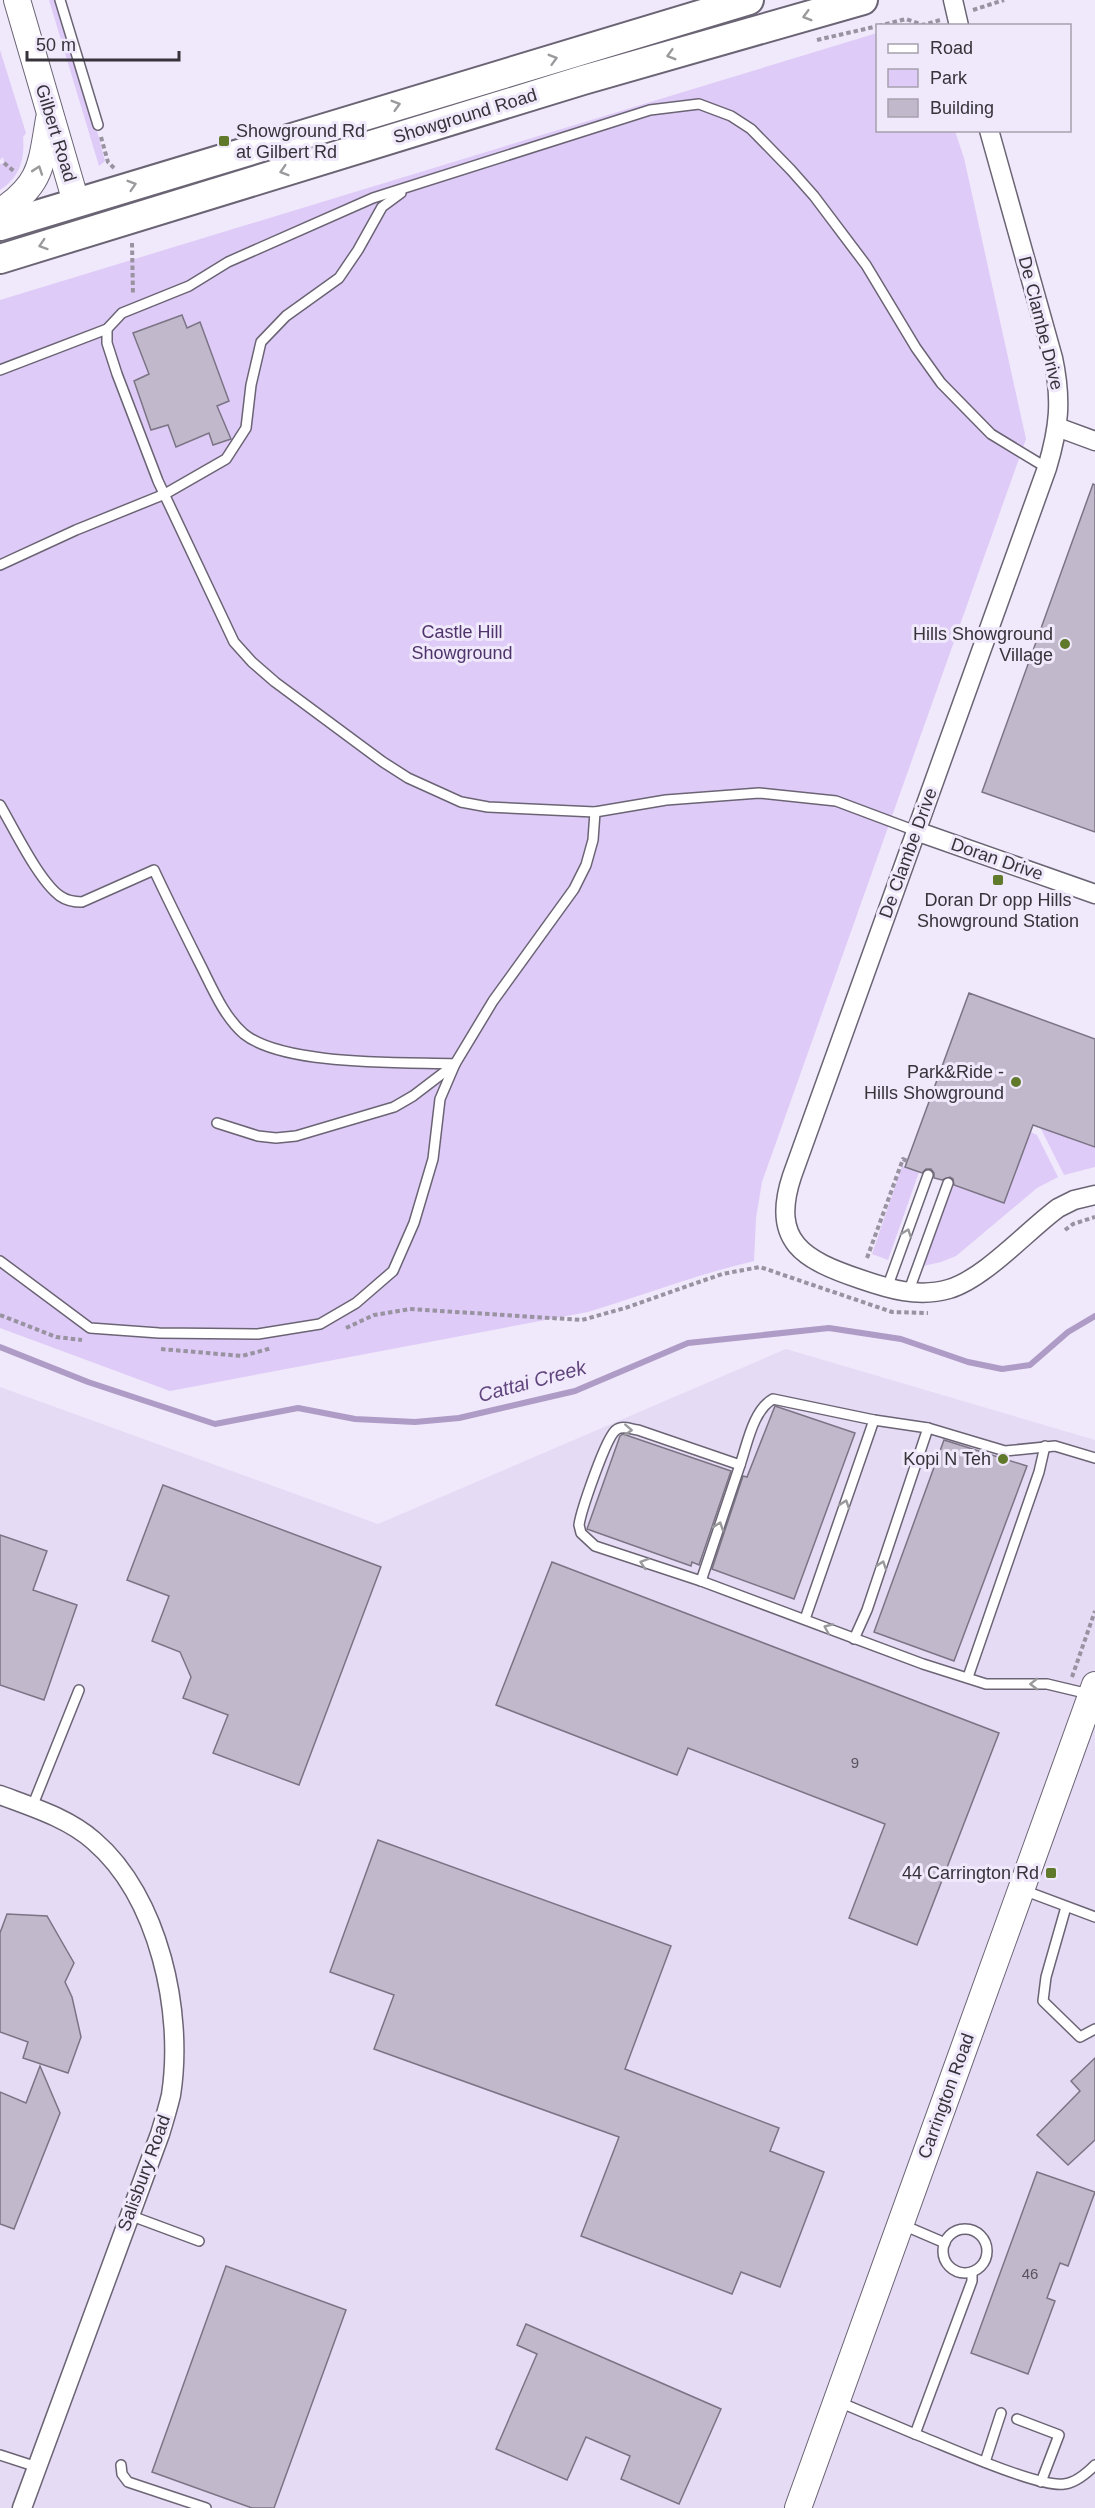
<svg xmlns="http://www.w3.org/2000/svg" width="1095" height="2508" viewBox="0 0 1095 2508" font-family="Arial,sans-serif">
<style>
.built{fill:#e6dbf5}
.green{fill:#decbf7}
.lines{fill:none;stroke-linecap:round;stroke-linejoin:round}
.stream{stroke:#ae9bc6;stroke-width:6}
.building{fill:#c1b9cb;stroke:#7b7485;stroke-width:1.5}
.service-casing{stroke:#6b6474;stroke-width:12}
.minor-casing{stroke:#6b6474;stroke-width:21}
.secondary-casing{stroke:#6b6474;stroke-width:28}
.primary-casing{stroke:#6b6474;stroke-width:32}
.path{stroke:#9993a1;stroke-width:4;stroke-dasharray:4.5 3;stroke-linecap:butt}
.service{stroke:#fff;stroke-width:9}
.minor{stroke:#fff;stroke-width:18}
.secondary{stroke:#fff;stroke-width:26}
.primary{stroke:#fff;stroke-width:28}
.oneway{stroke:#9a999c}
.poi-dot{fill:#60792b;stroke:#f0e8fb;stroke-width:2}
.labels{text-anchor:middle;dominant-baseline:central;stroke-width:6;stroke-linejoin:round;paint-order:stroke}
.number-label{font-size:15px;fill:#59545e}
.street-label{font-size:18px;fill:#36333a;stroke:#f0e8fb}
.poi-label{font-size:18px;fill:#36333a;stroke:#f0e8fb;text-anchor:end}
.park-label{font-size:18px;fill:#4f346b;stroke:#f0e8fb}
.water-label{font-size:20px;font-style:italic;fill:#61467e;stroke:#f0e8fb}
</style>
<rect width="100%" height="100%" fill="#f0e8fb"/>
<polygon class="built" points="786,1349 1095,1440 1095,2508 0,2508 0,1387 378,1524"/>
<g class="green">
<polygon points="49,0 56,0 93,127 96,127 105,161 99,166"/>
<path d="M877,33L878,130L955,131L964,158L1026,439L762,1182L756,1218L754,1261C698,1274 644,1295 588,1312L170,1391L0,1328V300Z"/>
<path d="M0,50L26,133L23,137C25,159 20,177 0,190V164L4,163L3,157L0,160Z"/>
<polygon points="1040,1127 1095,1147 1095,1167 1064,1175"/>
<polygon points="1031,1132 1037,1135 1058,1177 1037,1188 956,1256 941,1262 923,1266 951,1184 1004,1203"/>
<polygon points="902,1166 919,1172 888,1260 872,1254"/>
</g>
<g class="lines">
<polyline class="stream" points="0,1347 88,1382 215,1424 298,1408 355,1419 415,1422 459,1418 575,1391 688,1343 829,1328 901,1339 968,1362 1002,1369 1030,1365 1068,1332 1095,1316"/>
</g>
<g class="building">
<polygon points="182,315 187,328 200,322 229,401 217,406 231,439 213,445 209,433 176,447 168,425 151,430 134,381 149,374 133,333"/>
<polygon points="1093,484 1095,485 1095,832 982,792"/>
<polygon points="969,993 1095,1039 1095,1147 1033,1125 1004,1203 954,1185 953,1179 950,1177 942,1180 934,1178 934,1173 931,1169 926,1169 922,1173 905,1167"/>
<polygon points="775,1406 855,1433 794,1599 712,1569 743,1476 747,1477"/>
<polygon points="623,1434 731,1471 699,1565 692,1562 691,1566 587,1529 620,1436"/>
<polygon points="944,1440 1027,1466 954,1661 874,1632"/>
<polygon points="163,1485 381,1567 299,1785 213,1753 228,1715 183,1698 191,1677 180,1652 152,1641 169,1596 127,1580"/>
<polygon points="0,1535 47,1551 33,1590 77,1605 44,1700 0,1685"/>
<polygon points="552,1562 999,1733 917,1945 849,1918 885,1824 688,1748 677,1775 496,1705"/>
<polygon points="378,1840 671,1946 625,2069 779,2128 770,2151 824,2172 780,2287 741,2272 732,2294 581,2236 619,2137 374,2049 394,1995 330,1972"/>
<polygon points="7,1914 47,1916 74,1963 65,1982 72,1997 81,2037 68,2073 23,2058 28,2042 0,2032 0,1933"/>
<polygon points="1095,2058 1095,2140 1068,2165 1037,2135 1080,2091 1071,2081"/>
<polygon points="40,2066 60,2113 14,2229 0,2224 0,2092 26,2103"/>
<polygon points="1037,2172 1095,2192 1068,2266 1060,2263 1047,2298 1055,2301 1028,2374 971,2353"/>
<polygon points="226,2266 346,2310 274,2508 252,2508 152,2472"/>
<polygon points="526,2324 721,2409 679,2504 621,2479 630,2456 586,2437 567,2480 496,2449 537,2354 517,2345"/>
</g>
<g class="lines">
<defs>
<g id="service">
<polyline points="60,0 98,125"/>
<polyline points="107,329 107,343 117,374 158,481 234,642 252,662 275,682 383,762 408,778 461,802 488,807 595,812 666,800 759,793 836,801 916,831"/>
<polyline points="0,370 107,329 122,313 189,286 228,262 373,198 650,110 699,104 731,116 751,129 791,170 814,196 866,265 916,348 941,383 991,434 1047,468"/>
<polyline points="0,565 76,530 165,494 226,459 246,428 251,385 261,342 286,316 339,278 358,250 382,207 401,193"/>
<path d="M0,805C14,829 39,881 60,896C67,901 74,902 82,902L154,870C168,900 183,930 198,960C211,985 223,1016 244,1034C284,1066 403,1062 455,1064L440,1099L433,1159L414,1223L393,1271L356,1303L320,1324L258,1334L159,1333L90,1328L0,1261"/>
<polyline points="217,1123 258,1136 276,1138 296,1136 394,1107 413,1096 455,1064 493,1001 574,889 586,865 593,840 595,812"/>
<polyline points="887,1288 928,1175"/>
<polyline points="908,1293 948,1183"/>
<polyline points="701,1581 740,1465"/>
<polyline points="805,1619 874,1420"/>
<polyline points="854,1639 867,1610 928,1428"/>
<polyline points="968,1677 1039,1472 1045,1446"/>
<path d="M1089,1694L1047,1684H986L923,1664L701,1581L595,1546L581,1533L579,1525C581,1511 606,1437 616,1430C622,1425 630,1429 638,1430L740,1465C747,1445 753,1410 773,1399L874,1420L928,1428L1005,1451L1055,1446L1095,1458"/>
<polyline points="32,1807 79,1690"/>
<polyline points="1023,1890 1095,1917"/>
<polyline points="1066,1907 1046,1977 1043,2001 1080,2037 1095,2029"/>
<polyline points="129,2215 199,2241"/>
<polyline points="903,2225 945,2243"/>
<circle cx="965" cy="2251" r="22"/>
<polyline points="839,2402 915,2434 972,2281 972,2272"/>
<polyline points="1017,2419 1059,2435 1041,2482"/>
<path d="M915,2434C944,2445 1038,2488 1064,2484C1076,2483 1087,2473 1095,2465"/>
<polyline points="0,2455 37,2467"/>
<polyline points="985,2462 1001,2413"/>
<polyline points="121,2465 122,2474 128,2482 206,2508"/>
</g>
<g id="minor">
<polyline points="953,0 959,26"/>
<path d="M989,130L1053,358C1062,400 1059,428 1047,468L792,1176C770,1242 804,1260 860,1279C889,1289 918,1298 949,1289C984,1279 1028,1230 1058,1208L1074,1200L1095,1195"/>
<polyline points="1057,427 1095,441"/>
<polyline points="916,831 1095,894"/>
<path d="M0,1795C32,1807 68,1818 94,1841C159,1897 184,2012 171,2095C168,2108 164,2121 160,2134L22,2508"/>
</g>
<g id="secondary">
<polyline points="17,0 76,202"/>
<path d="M0,212C42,184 41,165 49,119"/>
<polyline points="798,2508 1095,1685"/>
</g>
<g id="primary">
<polyline points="0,226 749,0"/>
<polyline points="0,259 583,80 863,0"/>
</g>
</defs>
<use href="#service" class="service-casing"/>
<use href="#minor" class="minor-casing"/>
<use href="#secondary" class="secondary-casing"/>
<use href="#primary" class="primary-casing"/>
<g class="path">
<polyline points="973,10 1004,0"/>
<polyline points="878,26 906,19 923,25 940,20"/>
<polyline points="817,40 878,26"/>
<polyline points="101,137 108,162 114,168"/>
<polyline points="4,163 15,172"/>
<polyline points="132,243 133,295"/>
<polyline points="1065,1230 1073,1224 1095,1217"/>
<polyline points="867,1258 903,1159 907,1161"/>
<polyline points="0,1315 56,1337 82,1340"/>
<polyline points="346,1328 374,1315 410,1309 582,1320 625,1308 722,1274 760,1267 892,1312 928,1313"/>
<polyline points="161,1349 242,1356 272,1348"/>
<polyline points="1072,1677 1095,1611"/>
</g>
<use href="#service" class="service"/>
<use href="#minor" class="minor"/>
<use href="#secondary" class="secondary"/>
<use href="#primary" class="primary"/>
</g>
<defs><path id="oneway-chevron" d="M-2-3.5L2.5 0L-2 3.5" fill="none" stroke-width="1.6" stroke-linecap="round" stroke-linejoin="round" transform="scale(1.5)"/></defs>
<g class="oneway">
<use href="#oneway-chevron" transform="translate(807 16) rotate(164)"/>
<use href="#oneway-chevron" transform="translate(671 55) rotate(164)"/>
<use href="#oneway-chevron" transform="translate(553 59) rotate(-16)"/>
<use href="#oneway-chevron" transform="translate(396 105) rotate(-16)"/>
<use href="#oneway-chevron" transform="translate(38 170) rotate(-71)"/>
<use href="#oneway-chevron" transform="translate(284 171) rotate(163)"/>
<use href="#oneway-chevron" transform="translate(132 185) rotate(-17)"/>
<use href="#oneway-chevron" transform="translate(43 245) rotate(162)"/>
<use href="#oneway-chevron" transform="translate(907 1233) rotate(-70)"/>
<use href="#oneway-chevron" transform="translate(628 1430) rotate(3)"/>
<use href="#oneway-chevron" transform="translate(845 1504) rotate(-71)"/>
<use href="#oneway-chevron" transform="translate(719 1526) rotate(-71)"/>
<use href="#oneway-chevron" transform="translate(644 1563) rotate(-162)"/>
<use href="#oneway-chevron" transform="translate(882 1565) rotate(-71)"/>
<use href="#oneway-chevron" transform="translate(828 1628) rotate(-157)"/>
<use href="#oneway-chevron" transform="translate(1034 1684) rotate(179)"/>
</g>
<g class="poi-dot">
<rect x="218" y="135" width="12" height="12" rx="3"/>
<circle cx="1065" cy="644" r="6"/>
<rect x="992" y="874" width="12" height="12" rx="3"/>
<circle cx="1016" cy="1082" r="6"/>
<circle cx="1003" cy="1459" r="6"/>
<rect x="1045" y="1867" width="12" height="12" rx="3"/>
</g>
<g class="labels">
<g class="number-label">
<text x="855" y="1762">9</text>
<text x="1030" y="2273">46</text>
</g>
<g class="street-label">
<text transform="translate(465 116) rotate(-17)">Showground Road</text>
<text transform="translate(56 133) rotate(73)">Gilbert Road</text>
<text transform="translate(1041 323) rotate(76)">De Clambe Drive</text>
<text transform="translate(908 853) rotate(-70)">De Clambe Drive</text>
<text transform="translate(997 859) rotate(19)">Doran Drive</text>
<text transform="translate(946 2096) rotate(-70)">Carrington Road</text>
<text transform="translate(144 2173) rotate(-70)">Salisbury Road</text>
</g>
<g class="poi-label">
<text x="236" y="131" text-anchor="start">Showground Rd<tspan x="236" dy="21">at Gilbert Rd</tspan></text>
<text x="1053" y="634">Hills Showground<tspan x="1053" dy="21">Village</tspan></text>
<text x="998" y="900" text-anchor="middle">Doran Dr opp Hills<tspan x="998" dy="21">Showground Station</tspan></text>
<text x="1004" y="1072">Park&amp;Ride -<tspan x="1004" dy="21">Hills Showground</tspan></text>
<text x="991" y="1459">Kopi N Teh</text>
<text x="1039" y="1873">44 Carrington Rd</text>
</g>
<g class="park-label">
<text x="462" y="632">Castle Hill<tspan x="462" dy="21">Showground</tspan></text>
</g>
<g class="water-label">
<text transform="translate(532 1381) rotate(-15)">Cattai Creek</text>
</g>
</g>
<rect x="876" y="24" width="195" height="108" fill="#f0e8fb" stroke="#a6a0ae" stroke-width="1.5"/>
<rect x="888" y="44" width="30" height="9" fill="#ffffff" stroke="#a6a0ae" stroke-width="1.5"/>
<text x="930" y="54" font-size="18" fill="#36333a">Road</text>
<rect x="888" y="69" width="30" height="18" fill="#decbf7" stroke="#a6a0ae" stroke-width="1.5"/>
<text x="930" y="84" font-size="18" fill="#36333a">Park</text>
<rect x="888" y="99" width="30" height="18" fill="#c1b9cb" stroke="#a6a0ae" stroke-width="1.5"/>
<text x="930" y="114" font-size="18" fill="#36333a">Building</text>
<path d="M27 51v9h152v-9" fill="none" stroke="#36333a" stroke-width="3"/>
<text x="36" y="51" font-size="18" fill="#36333a" stroke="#f0e8fb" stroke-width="4.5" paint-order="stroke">50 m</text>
</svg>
